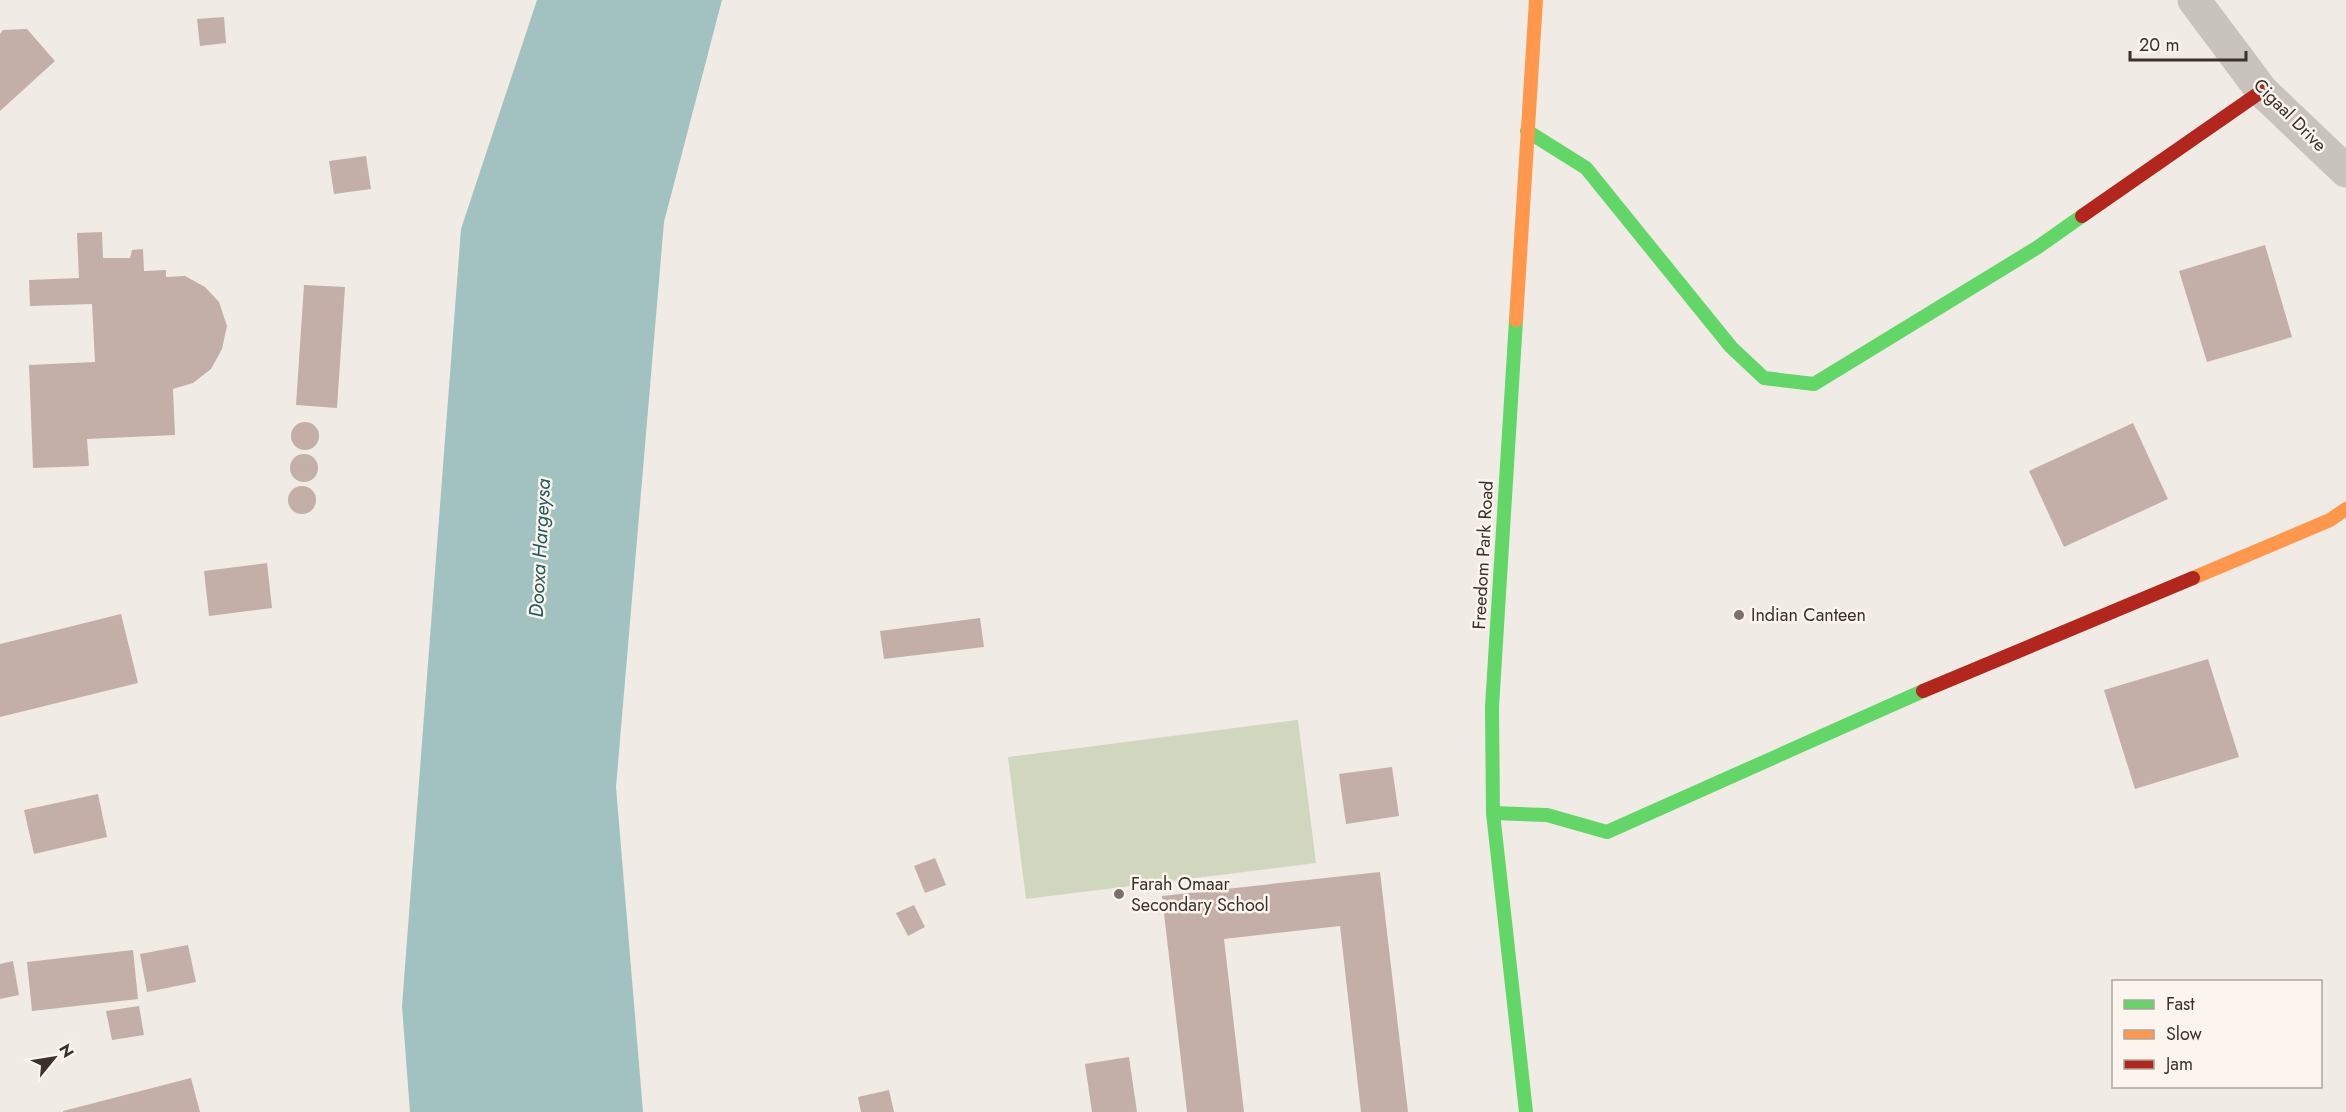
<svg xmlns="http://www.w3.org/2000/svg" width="2346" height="1112" viewBox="0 0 2346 1112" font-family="Jost,sans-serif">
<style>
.green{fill:#d1d6bf}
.water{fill:#a1c2c1}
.building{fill:#c3afa7}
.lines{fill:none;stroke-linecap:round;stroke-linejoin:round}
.street{stroke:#c9c3be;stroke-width:33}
.fast{stroke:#63d668;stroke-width:14}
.slow{stroke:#ff974d;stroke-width:14}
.jam{stroke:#b3261e;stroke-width:14}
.poi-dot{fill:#7a716c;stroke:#fbf5ee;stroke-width:2}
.labels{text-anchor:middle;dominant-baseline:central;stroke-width:5;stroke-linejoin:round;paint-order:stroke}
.street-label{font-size:18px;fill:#3b302b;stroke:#fbf5ee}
.poi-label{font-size:18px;fill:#3b302b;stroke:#fbf5ee;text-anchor:start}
.water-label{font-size:20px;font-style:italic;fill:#1f5a5e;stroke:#fbf5ee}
</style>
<rect width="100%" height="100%" fill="#f0ebe5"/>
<polygon class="green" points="1298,720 1316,863 1026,899 1008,757"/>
<polygon class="water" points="537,0 722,0 664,222 616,787 643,1112 410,1112 402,1006 461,229"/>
<g class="building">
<polygon points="224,17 226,43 200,46 197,19"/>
<polygon points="27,29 55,61 0,111 0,34 3,30"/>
<polygon points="366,156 371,189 334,194 329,161"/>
<polygon points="102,232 103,258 130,258 132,250 143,249 144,271 166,270 166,277 185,276 205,287 219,302 227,326 222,349 211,369 193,383 173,389 175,435 87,439 89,466 33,468 29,365 95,362 92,304 30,306 29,280 79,278 77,233"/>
<polygon points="2265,245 2292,337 2207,362 2179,271"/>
<polygon points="304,285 345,287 337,408 296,405"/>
<circle cx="305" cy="436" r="14"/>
<polygon points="2133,423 2168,499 2064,547 2029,471"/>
<circle cx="304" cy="468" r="14"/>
<circle cx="302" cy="500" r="14"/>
<polygon points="267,563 272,608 209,616 204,571"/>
<polygon points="121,614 138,683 0,717 0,644"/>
<polygon points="980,618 984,647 884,659 880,631"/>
<polygon points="2208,659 2239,757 2135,789 2104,690"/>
<polygon points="1392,767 1399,816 1346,824 1339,774"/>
<polygon points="98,794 107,837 34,854 24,810"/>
<polygon points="935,858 946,885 925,893 914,866"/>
<polygon points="1380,872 1408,1112 1361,1112 1340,926 1224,939 1244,1112 1187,1112 1162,896"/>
<polygon points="914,905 925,927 908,936 896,913"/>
<polygon points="188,945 196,982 147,992 140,954"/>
<polygon points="133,950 138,999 32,1011 27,962"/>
<polygon points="13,961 19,995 0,999 0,964"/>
<polygon points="139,1006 144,1035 112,1040 106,1011"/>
<polygon points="1129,1057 1137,1112 1092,1112 1085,1064"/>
<polygon points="191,1078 200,1112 63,1112 63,1111"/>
<polygon points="889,1090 894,1112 861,1112 858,1097"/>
</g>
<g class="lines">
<polyline class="street" points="2194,0 2262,91 2346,171"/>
<g class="fast">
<polyline points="1527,131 1586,168 1731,347 1764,378 1814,384 2038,247 2082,216"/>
<polyline points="1516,320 1492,707 1493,813 1526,1112"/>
<polyline points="1493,813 1547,815 1607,832 1923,691"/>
</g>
<g class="slow">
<polyline points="1516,320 1536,0"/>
<polyline points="2193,578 2330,520 2346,509"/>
</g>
<g class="jam">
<polyline points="2082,216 2262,91"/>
<polyline points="1923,691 2193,578"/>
</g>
</g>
<g class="poi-dot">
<circle cx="1739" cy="615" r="6"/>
<circle cx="1119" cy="894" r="6"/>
</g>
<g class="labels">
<g class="street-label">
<text transform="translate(2290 115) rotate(45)">Cigaal Drive</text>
<text transform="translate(1483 555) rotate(-87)">Freedom Park Road</text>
</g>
<g class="poi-label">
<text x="1751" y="615">Indian Canteen</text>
<text x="1131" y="884">Farah Omaar<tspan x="1131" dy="21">Secondary School</tspan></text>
</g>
<g class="water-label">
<text transform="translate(540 548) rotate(-87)">Dooxa Hargeysa</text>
</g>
</g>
<rect x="2112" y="980" width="210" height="108" fill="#fbf5ee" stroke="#aea6a0" stroke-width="1.5"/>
<rect x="2124" y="1000" width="30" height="9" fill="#63d668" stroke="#aea6a0" stroke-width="1.5"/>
<text x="2166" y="1010" font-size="18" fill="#3b302b">Fast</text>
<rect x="2124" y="1030" width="30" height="9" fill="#ff974d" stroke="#aea6a0" stroke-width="1.5"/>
<text x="2166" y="1040" font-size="18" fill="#3b302b">Slow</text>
<rect x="2124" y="1060" width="30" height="9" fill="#b3261e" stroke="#aea6a0" stroke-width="1.5"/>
<text x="2166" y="1070" font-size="18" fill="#3b302b">Jam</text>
<g transform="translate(54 1058) rotate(60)" stroke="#fbf5ee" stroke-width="4.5" paint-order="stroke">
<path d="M0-4.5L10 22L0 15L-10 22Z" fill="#3b302b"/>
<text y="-9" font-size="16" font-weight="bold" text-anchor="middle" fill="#3b302b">N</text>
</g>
<path d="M2130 51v9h116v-9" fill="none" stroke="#3b302b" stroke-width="3"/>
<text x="2139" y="51" font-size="18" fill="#3b302b" stroke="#fbf5ee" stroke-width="4.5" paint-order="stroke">20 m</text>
</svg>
